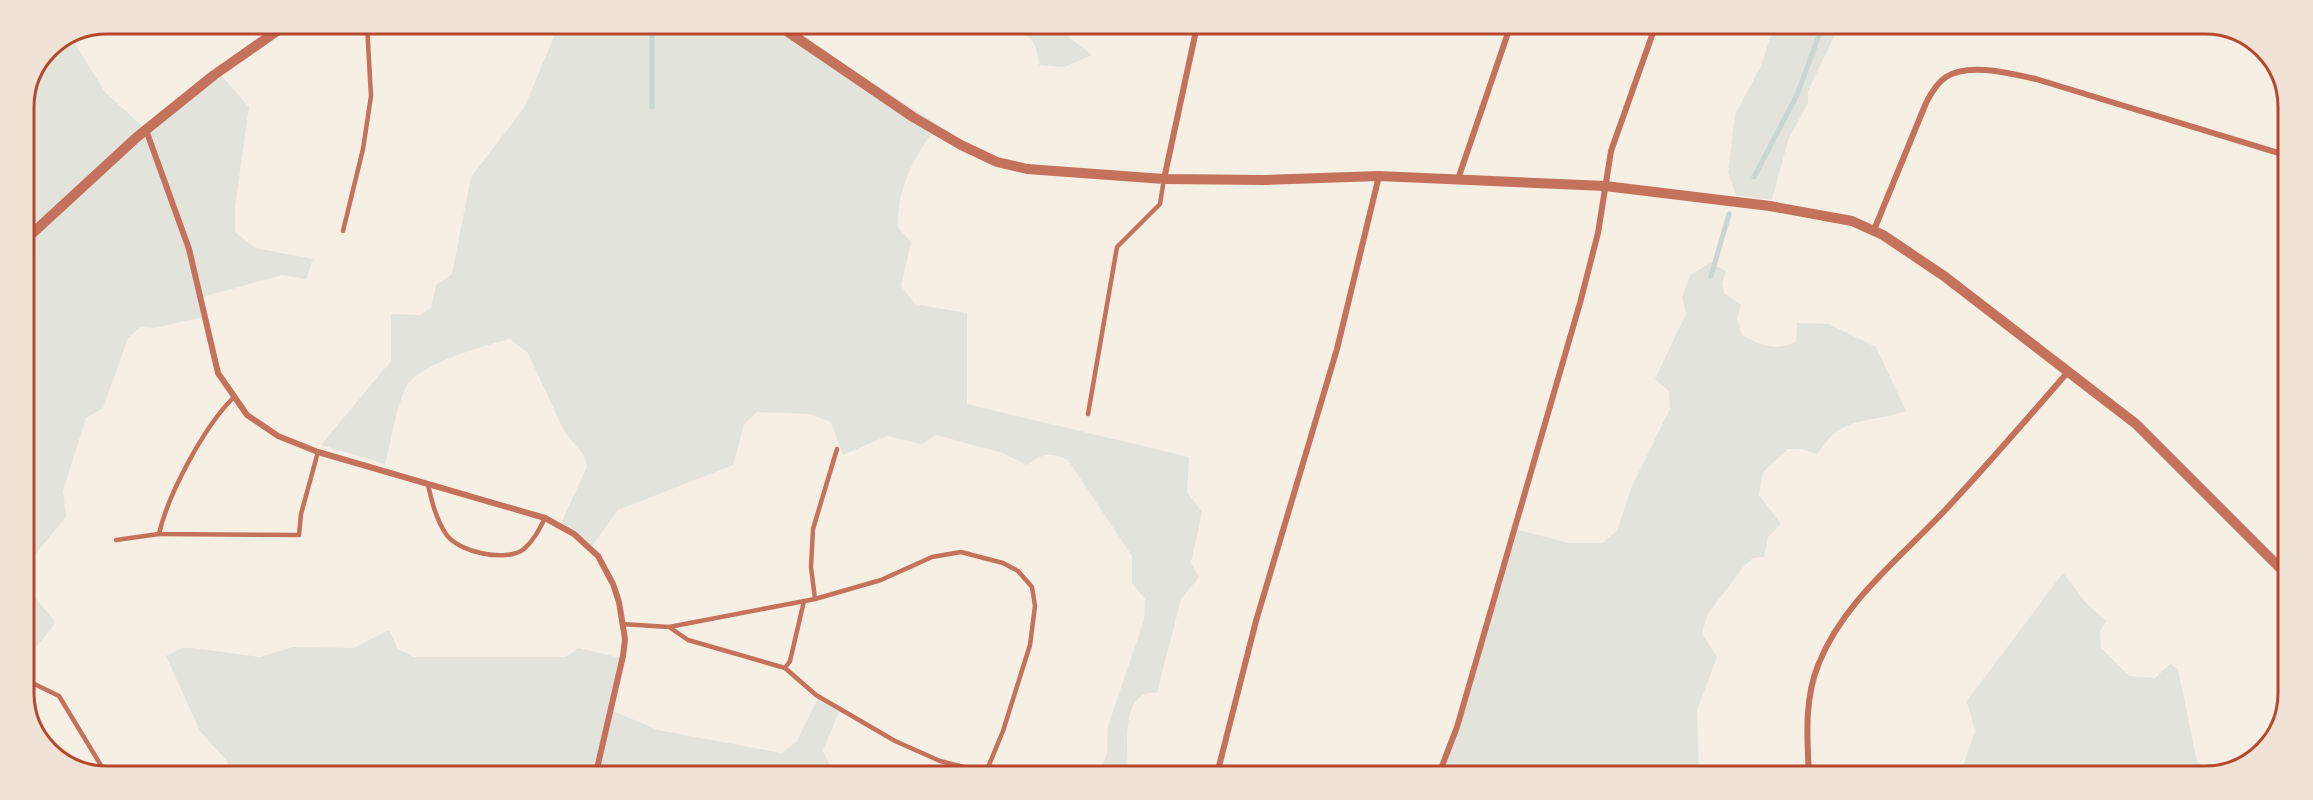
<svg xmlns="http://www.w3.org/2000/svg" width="2313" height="800" viewBox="0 0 2313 800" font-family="'IBM Plex Sans',sans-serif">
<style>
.green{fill:#e2e4dc}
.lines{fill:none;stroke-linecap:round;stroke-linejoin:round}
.stream{stroke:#c9d6d2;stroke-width:5}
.service{stroke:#c5725c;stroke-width:4.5}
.minor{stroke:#c5725c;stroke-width:6}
.tertiary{stroke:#c5725c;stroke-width:10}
.rim{fill:none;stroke:#b5482f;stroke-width:3}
</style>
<rect width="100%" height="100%" fill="#f6efe4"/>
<g class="green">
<path d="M559,25H784L938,125C914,156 897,188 898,227L911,242L901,286L915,304L967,313V404L1189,457L1187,492L1202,512L1191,563L1199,577L1181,599L1157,693C1119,689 1128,750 1128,774H1099L1107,753L1108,726L1144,620L1145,599L1132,583V556L1068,460C1049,452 1044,453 1027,465L1003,453L936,435L922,444L887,436L843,455L831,422L809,414L757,412L744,424L733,465L618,510L592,546L561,523L587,467L585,457L564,431L528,353L510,339C486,345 418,364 406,387C396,408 391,441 385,464L321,445L391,361V314L421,315L431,308L436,285L452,274L471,177L524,108Z"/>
<path d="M1005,26H1061V31L1092,55L1064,67L1039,65C1036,35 1030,38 1005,26Z"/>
<polygon points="1774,27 1838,28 1808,91 1808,103 1788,140 1772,200 1736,195 1728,173 1735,114 1760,68"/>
<polygon points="72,39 105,92 142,126 147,126 219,73 249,107 235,207 235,232 255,248 313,259 306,279 282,275 206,296 201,300 203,317 154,328 140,327 128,338 103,408 86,418 63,491 66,517 24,568 27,588 53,619 54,625 37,646 24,646 24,102 49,48"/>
<path d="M1710,263L1726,271L1722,284L1724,293L1741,305L1737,318L1742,335C1762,346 1774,351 1796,342L1797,323L1829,324L1876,347L1906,411C1883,420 1857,417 1836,432C1829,437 1823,447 1817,454L1802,449H1788L1763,472L1759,495L1781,524L1768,537L1764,557L1753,558L1745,565L1707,615L1702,634L1717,657L1697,710L1699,775L1443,774L1461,724L1489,622L1518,530L1569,543H1602L1617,531L1632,486L1670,409L1669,391L1655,379L1686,314L1682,298L1690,275Z"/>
<polygon points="2063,573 2086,603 2106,621 2100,631 2101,648 2129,676 2155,678 2170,664 2178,669 2197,762 2217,772 2206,776 1960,775 1975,731 1967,701"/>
<polygon points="389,630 398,649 414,657 566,657 578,648 621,658 613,705 615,712 658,730 782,753 797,741 818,699 839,711 823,751 830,765 840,773 230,772 227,761 200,731 166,656 182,648 193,648 260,657 293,647 354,648"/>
</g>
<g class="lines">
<g class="stream">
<polyline points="652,25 652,107"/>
<polyline points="1754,177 1797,95 1822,27"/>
<polyline points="1711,276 1729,214"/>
</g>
<g class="service">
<polyline points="343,231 363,149 371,96 367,25"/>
<path d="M233,398C204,427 168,494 159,534L299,535L301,514L318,452"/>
<polyline points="1088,414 1117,247 1160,204 1164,179"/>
<path d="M428,485C432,502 436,519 446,534C458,552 506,563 524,549C534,540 539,530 545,518"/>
<polyline points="116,540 159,534"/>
<polyline points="815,599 811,567 813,529 837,449"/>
<polyline points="622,624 669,627 815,599 881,580 932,557 961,552 1003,563 1018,571 1032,587 1035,606 1030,645 1003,731 989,765 984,772 940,761 895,741 816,695 785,668 688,640 669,627"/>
<polyline points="785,668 790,661 804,601"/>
<polyline points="24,679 59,696 105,772"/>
</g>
<g class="minor">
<polyline points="146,130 189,249 218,373 247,415 278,436 318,452 545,518 574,534 598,556 613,584 619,602 625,639 623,656 596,773"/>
<polyline points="1164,179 1197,26"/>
<polyline points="1458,179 1510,27"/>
<path d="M1874,230L1926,103C1931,93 1937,83 1946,77C1969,62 2012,74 2036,79L2288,156"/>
<polyline points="1217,774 1256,621 1337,349 1379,176"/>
<polyline points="1439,774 1457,727 1580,303 1598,233 1611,151 1655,27"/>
<path d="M1809,775C1807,738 1804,698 1819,663C1844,600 1904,555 1949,506C1989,463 2028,418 2067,373"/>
</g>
<g class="tertiary">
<polyline points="778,25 913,117 961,145 997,162 1027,169 1164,179 1266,180 1379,176 1605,186 1770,206 1852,221 1883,235 1944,276 2136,424 2286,574"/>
<polyline points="24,241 137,137 214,75 287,24"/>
</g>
</g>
<path d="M0 0H2313V800H0ZM107 34H2205A73 73 0 0 1 2278 107V693A73 73 0 0 1 2205 766H107A73 73 0 0 1 34 693V107A73 73 0 0 1 107 34Z" fill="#f1e2d6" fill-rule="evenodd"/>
<path class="rim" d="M107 34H2205A73 73 0 0 1 2278 107V693A73 73 0 0 1 2205 766H107A73 73 0 0 1 34 693V107A73 73 0 0 1 107 34Z"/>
</svg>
